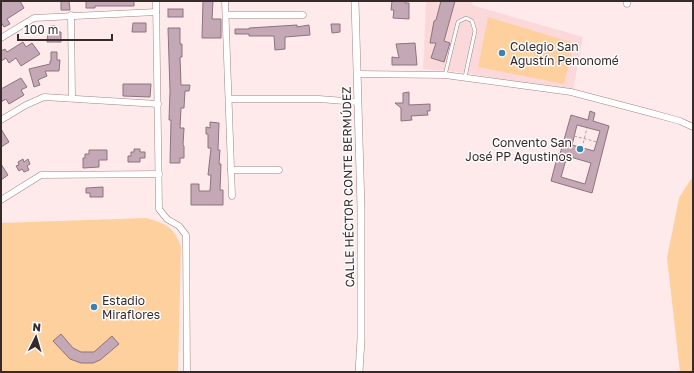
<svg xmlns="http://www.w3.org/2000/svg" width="694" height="373" viewBox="0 0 694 373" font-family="'Golos Text',sans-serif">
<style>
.built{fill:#fbd9db}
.green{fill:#fed09e}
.building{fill:#c4a8b5;stroke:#8d737f;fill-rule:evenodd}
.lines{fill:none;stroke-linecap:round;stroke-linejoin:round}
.service-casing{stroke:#a28486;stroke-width:4}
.minor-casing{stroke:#a28486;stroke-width:7}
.tertiary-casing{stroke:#a28486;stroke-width:8}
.path{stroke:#b5a3a4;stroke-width:1;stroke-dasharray:3 2;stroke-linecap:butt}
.service{stroke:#fff;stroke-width:3}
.minor{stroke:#fff;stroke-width:6}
.tertiary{stroke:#fff;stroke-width:7}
.poi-dot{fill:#3883b6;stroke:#fdfdfd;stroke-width:1.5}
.labels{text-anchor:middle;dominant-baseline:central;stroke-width:3;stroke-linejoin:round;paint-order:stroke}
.poi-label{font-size:12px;fill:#362a2b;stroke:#fdfdfd;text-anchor:start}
.street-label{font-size:12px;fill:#362a2b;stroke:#fdfdfd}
</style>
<rect width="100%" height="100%" fill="#ffeaeb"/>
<polygon class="built" points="426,1 473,1 472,5 583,37 573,91 457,72 423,69"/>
<g class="green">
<polygon points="488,17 574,43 564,84 478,67"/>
<polygon points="693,176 693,372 680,372 667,258 679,198"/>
<path d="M146,218C166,224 174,226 181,247L178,372H1V223Z"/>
</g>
<g class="building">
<polygon points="1,1 20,1 24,8 7,19 10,24 4,27 1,22"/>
<polygon points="61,1 69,1 70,10 61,10"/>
<polygon points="86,1 134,1 134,6 95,6 95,8 86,8"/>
<polygon points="203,1 213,1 212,19 221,19 221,38 202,38"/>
<polygon points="392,1 406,1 405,3 409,3 409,19 393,18 394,10 391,10"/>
<polygon points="441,1 455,1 444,41 450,43 444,62 431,58 436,43 430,43 434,21 436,20"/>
<rect x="168" y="9" width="15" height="8"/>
<polygon points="133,23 146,23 146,32 132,32"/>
<polygon points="331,24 340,24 340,32 332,33"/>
<polygon points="297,25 297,27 309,25 310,35 285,37 285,49 275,50 274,36 249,36 249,34 235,34 235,29 249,29 249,28"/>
<polygon points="50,26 56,26 56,32 61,32 61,42 47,42 48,32 50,32"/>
<polygon points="168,28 180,28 180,44 182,44 182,57 180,57 181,85 190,85 189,91 185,91 184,108 181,108 180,128 184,128 183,145 184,146 184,158 180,158 180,163 170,163 171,120 169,120 170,91"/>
<polygon points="23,42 26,47 32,43 40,54 21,66 16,58 9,63 6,58 1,61 1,51 5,49 7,52"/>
<polygon points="415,43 417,65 392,65 392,57 399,58 396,44"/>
<polygon points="51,52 57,52 57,60 60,60 59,71 45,71 47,76 40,79 38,80 40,85 34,87 29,69 50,64 50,61 51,61"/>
<polygon points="21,78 27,87 21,90 24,95 9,104 6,99 1,102 1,89"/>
<polygon points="123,84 151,84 150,97 123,96"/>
<polygon points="409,92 409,105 430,104 430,111 427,111 428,115 411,116 412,120 401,121 401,108 395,103 403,103 403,93"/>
<path d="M590,111L595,113L593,121L609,126L592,193L551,181L558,154H560L571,115L588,120ZM577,125L600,131L594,151L572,145ZM567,156L591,163L585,184L561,177Z"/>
<polygon points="210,122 219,123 218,150 220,150 219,164 221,164 220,190 223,190 223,205 191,205 191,184 199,184 199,191 210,191 211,175 208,175 211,148 208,148 208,134 206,134 206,127 210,128"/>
<polygon points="1,129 9,142 1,147"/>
<polygon points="134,149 140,149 140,152 145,152 145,158 140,158 140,162 128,162 128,156 131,156 131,152 134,152"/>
<polygon points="89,150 107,150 107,160 99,160 99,167 83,168 83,158 85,158 85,154 89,154"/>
<polygon points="23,159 24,162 28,159 30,164 27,166 29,170 24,172 22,169 19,171 16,166 19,165 18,162"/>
<polygon points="1,164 8,175 1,180"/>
<polygon points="103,187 103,197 90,197 90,193 86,193 86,188"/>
<polygon points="61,334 73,348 81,352 94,352 112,336 119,344 100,360 93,363 81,363 70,359 53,341"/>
</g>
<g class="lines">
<defs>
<polyline id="service" points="445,75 458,22 466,18 472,21 475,31 465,77"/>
<g id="minor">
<polyline points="156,1 159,209 167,219 179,226 186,235 187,372"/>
<polyline points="225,1 232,196"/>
<polyline points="627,4 627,1"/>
<polyline points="71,15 72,98"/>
<polyline points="226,15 303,15"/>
<polyline points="1,38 34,18 156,12"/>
<polyline points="358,74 445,75 571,92 651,113 680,121 693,127"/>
<polyline points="229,99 319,99 358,102"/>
<polyline points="1,120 26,105 44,97 158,104"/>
<polyline points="231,170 279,170"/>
<polyline points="1,200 41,175 159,174"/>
</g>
<polyline id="tertiary" points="355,1 361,208 361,339 359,372"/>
</defs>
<use href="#service" class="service-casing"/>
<use href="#minor" class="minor-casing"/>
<use href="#tertiary" class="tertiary-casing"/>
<g class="path">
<polyline points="574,136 597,142"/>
<polyline points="582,148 587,128"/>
</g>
<use href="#service" class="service"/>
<use href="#minor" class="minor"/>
<use href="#tertiary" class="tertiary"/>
</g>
<g class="poi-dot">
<circle cx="502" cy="53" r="4"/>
<circle cx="580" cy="149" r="4"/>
<circle cx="94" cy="307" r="4"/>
</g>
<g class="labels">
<g class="poi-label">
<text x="510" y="46">Colegio San<tspan x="510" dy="14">Agustín Penonomé</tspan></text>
<text x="572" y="142" text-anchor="end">Convento San<tspan x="572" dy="14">José PP Agustinos</tspan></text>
<text x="102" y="300">Estadio<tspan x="102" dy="14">Miraflores</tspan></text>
</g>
<g class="street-label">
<text transform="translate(348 187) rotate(-91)">CALLE HÉCTOR CONTE BERMÚDEZ</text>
</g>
</g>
<rect width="694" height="373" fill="none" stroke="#362a2b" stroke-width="4"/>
<g transform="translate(36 337) rotate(5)" stroke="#fdfdfd" stroke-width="3" paint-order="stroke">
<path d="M0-3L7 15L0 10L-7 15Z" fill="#362a2b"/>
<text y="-6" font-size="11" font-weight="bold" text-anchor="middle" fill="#362a2b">N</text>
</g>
<path d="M18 34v6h94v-6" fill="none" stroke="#362a2b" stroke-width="2"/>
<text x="24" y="34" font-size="12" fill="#362a2b" stroke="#fdfdfd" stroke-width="3" paint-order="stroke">100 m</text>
</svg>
